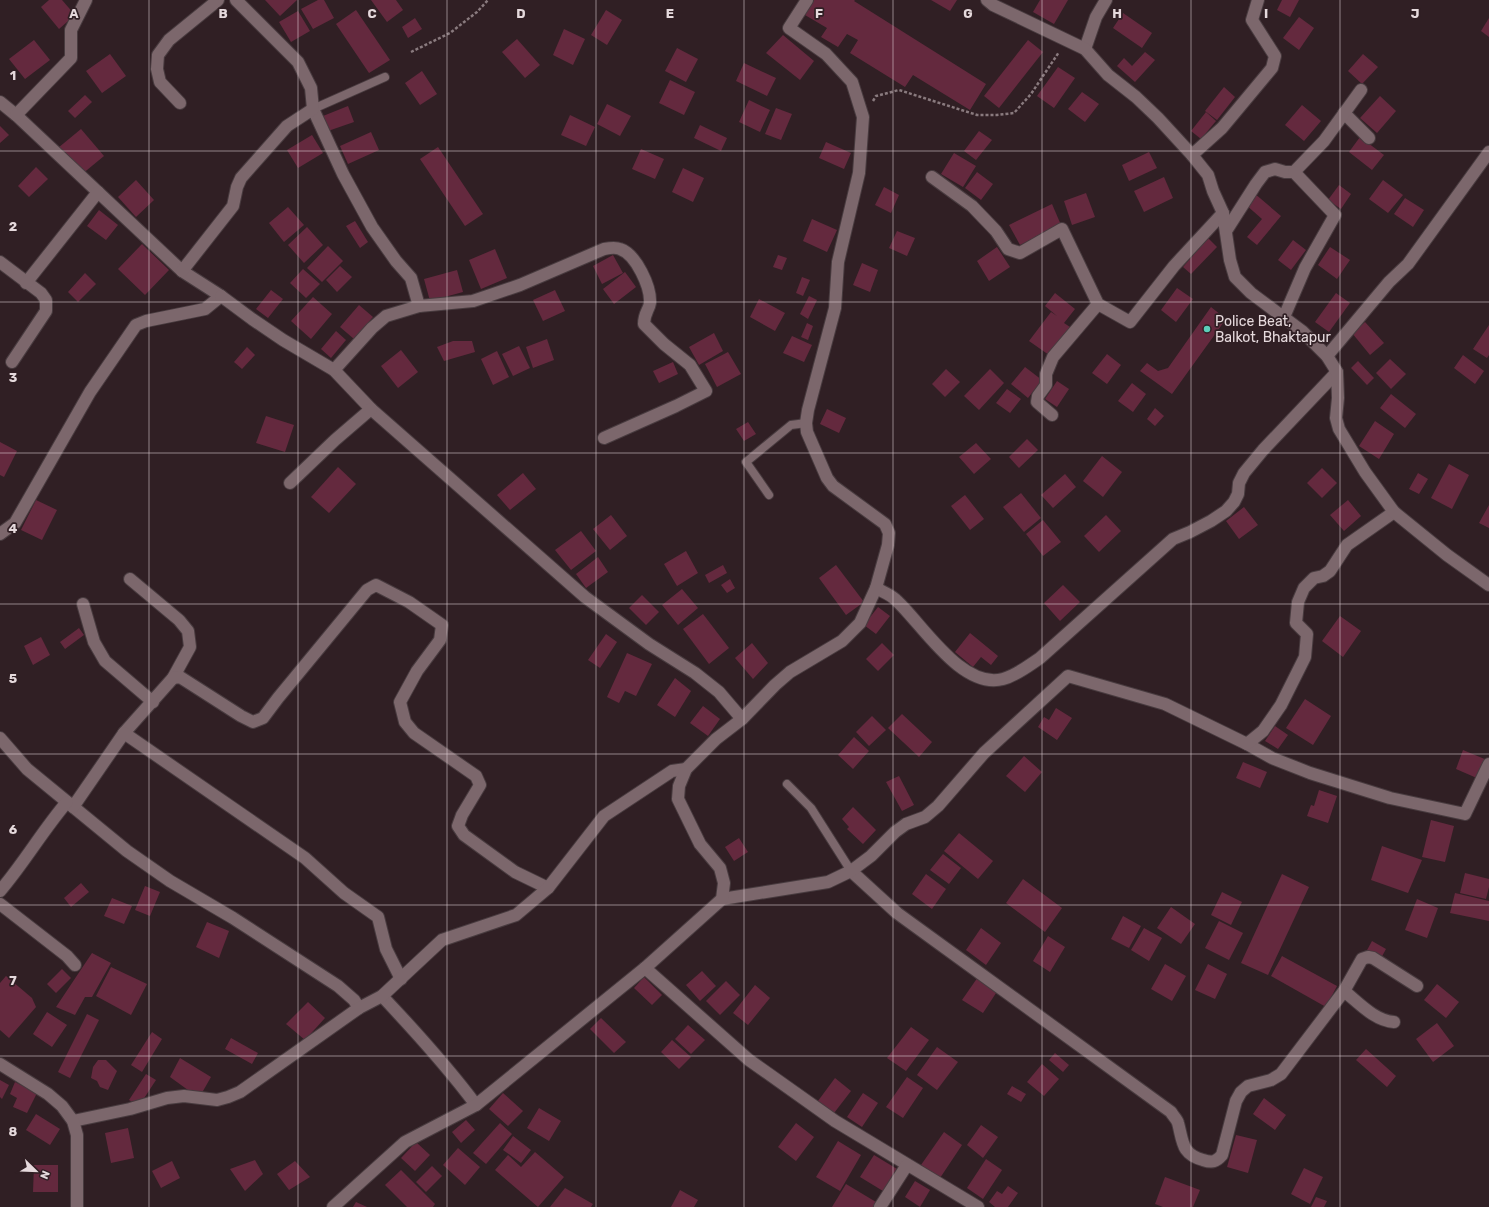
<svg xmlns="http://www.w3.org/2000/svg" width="1489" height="1207" viewBox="0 0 1489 1207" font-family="Rubik,sans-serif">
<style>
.building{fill:#64293e}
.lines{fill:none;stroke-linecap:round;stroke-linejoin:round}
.lane-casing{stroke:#483b3f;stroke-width:10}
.street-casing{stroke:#483b3f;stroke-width:14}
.secondary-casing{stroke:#483b3f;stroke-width:14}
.path{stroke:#897a7e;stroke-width:2.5;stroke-dasharray:3 2;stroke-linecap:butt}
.lane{stroke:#7c676c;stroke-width:8}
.street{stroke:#7c676c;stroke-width:12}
.secondary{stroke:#7c676c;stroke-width:12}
.grid{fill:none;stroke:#e5d9dc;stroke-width:1;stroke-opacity:0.55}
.poi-dot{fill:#5cceba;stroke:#301f24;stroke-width:1.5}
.labels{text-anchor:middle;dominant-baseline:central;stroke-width:3.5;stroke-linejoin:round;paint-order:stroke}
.poi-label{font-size:14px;fill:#e5d9dc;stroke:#301f24;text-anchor:start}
.grid-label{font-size:13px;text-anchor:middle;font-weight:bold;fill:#e5d9dc;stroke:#301f24;stroke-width:3.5;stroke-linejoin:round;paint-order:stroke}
</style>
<rect width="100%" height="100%" fill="#301f24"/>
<g class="building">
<polygon points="49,0 62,0 75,15 59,29 41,7"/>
<polygon points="265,0 297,0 280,16"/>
<polygon points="318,0 324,0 334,18 313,29 301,9"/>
<polygon points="371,0 396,0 403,10 387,22"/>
<polygon points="814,0 855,0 854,1 986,84 970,110 913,75 905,87 850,53 858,40 847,34 838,47 821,37 827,28 805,15"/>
<polygon points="931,0 957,0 950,11"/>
<polygon points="1040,0 1068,0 1054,24 1033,12"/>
<polygon points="1282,0 1299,0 1290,17 1277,10"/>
<polygon points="356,10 390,60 369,73 336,24"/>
<polygon points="606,10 622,20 607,45 591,35"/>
<polygon points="298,11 310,31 291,42 279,22"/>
<polygon points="1123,13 1152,33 1142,48 1113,28"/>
<polygon points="1299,17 1314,28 1299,50 1283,38"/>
<polygon points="415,18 422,29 408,38 402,27"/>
<polygon points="1489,18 1489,37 1481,31"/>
<polygon points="564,29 585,39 573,65 553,55"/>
<polygon points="783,35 814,61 800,80 766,53"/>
<polygon points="517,39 540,65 525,78 502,52"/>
<polygon points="34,40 50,60 25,79 9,59"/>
<polygon points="1028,40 1043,52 999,108 984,96"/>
<polygon points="677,48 698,59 686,82 665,71"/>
<polygon points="1145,52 1155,60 1135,82 1117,66 1124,58 1132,66"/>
<polygon points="110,54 126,76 102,93 86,71"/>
<polygon points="1363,54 1378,67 1362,84 1348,71"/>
<polygon points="744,63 776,78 767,96 736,81"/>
<polygon points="1058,67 1075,78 1054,108 1037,96"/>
<polygon points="422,71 437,94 420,105 405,83"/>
<polygon points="670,80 695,92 684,115 659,103"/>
<polygon points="1224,87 1235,97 1217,120 1205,111"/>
<polygon points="1082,92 1099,104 1085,122 1068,109"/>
<polygon points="85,95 92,102 75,118 68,111"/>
<polygon points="1380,96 1396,111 1377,133 1360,118"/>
<polygon points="749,100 770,110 760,132 739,122"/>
<polygon points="607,104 631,116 620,136 597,124"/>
<polygon points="1302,105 1321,121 1304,141 1285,125"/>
<polygon points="348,106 354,122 328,131 323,116"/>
<polygon points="776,108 792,114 781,140 765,134"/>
<polygon points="1206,112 1216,121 1201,139 1191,131"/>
<polygon points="570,115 595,127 586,146 561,135"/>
<polygon points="700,125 727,138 721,151 694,138"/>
<polygon points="0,126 9,135 0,143"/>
<polygon points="81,129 104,156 81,175 58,148"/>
<polygon points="979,131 992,140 976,160 964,151"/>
<polygon points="371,132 379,150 348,164 340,146"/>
<polygon points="312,135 323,153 298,168 287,150"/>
<polygon points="1360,137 1384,155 1372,170 1349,152"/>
<polygon points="826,142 851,153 844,169 819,158"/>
<polygon points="438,147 483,214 465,226 420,159"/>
<polygon points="641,149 664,159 655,179 632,169"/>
<polygon points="1149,152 1157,168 1129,181 1122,165"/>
<polygon points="954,153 976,166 963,187 941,174"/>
<polygon points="36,167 48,179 29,197 18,186"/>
<polygon points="683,168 704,178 693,202 672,192"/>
<polygon points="977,172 993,184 981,200 965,188"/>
<polygon points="1164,177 1173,198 1144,212 1134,191"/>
<polygon points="136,180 154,200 136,217 118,197"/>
<polygon points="1383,180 1403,195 1388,213 1369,199"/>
<polygon points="1339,185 1351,194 1341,209 1328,200"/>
<polygon points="884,187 899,195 891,213 875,205"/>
<polygon points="1086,193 1095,217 1072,225 1064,201"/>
<polygon points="1254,193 1281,216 1257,245 1247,237 1262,219 1245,204"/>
<polygon points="1405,198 1424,210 1413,227 1394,214"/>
<polygon points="1052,204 1061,225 1020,245 1009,225"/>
<polygon points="288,207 304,225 284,242 269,223"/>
<polygon points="99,210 118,225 106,240 87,226"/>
<polygon points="812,219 837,230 827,252 803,241"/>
<polygon points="355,221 368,242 360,248 346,226"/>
<polygon points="307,227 323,245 304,263 288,245"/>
<polygon points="897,231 915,238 907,256 889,248"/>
<polygon points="1208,238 1217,247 1191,274 1183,267"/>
<polygon points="1293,240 1306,250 1291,270 1278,260"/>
<polygon points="142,244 169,270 145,295 118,269"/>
<polygon points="328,246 343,261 322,282 307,268"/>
<polygon points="997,247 1010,267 989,281 977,261"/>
<polygon points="1330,247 1350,260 1337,279 1318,265"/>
<polygon points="495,249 507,278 481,289 469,260"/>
<polygon points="613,255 623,273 602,284 593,266"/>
<polygon points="778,255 787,258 782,270 773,267"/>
<polygon points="862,263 878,270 870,292 853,285"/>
<polygon points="340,266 352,277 337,292 326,280"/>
<polygon points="303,269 320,284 306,298 290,283"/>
<polygon points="457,270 463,292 430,301 424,279"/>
<polygon points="625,272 636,287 614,304 603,289"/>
<polygon points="85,273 96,284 78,302 68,292"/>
<polygon points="802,277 810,280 803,296 796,293"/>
<polygon points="1177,288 1193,299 1176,322 1161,310"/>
<polygon points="271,290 283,299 268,318 256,309"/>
<polygon points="555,290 565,311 543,321 533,300"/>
<polygon points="1055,293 1075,309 1064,323 1070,327 1049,355 1029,341 1051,312 1057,316 1045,306"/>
<polygon points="1336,293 1350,303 1329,332 1315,322"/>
<polygon points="809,296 817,300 808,319 800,314"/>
<polygon points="313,297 332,314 311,339 291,321"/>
<polygon points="759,299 785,313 775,331 750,317"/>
<polygon points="359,305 373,317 354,339 340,327"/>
<polygon points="1211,307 1226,319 1172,394 1140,371 1147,363 1158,371 1168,368"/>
<polygon points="1365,322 1384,343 1370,355 1352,333"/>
<polygon points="807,323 813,326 808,340 801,337"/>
<polygon points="1489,325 1489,355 1487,358 1473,349"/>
<polygon points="336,331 346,340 331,358 321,349"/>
<polygon points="714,333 723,351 699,365 689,347"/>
<polygon points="792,336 812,345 804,362 783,353"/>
<polygon points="547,339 554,360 533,368 526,347"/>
<polygon points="453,341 472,341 475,352 444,361 437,347"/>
<polygon points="519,346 530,368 513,376 502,354"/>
<polygon points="247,347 255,355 242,369 234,362"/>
<polygon points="401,350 418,372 398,388 381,366"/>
<polygon points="497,351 509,377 493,385 481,359"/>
<polygon points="728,352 741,374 717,387 705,364"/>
<polygon points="1107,354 1121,365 1107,384 1092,373"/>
<polygon points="1463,355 1484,371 1475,384 1454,368"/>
<polygon points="1390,359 1406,374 1391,389 1376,373"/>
<polygon points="1358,361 1374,378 1367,385 1351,368"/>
<polygon points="673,362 678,374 659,383 653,371"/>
<polygon points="1025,367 1042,380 1028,398 1011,384"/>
<polygon points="946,369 960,382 945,397 932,384"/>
<polygon points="990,369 1004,383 979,410 964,396"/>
<polygon points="1057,381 1069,389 1057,407 1045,399"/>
<polygon points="1132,383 1146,394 1133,412 1118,401"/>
<polygon points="1007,389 1021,399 1010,413 996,403"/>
<polygon points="1391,394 1416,414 1405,428 1380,408"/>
<polygon points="1155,408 1164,416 1155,426 1147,419"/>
<polygon points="827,409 846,418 839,433 820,424"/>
<polygon points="266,416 294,425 285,452 256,443"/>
<polygon points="1375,421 1394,434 1379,459 1359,446"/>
<polygon points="748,422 756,434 744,441 736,429"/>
<polygon points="1027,439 1038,450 1019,468 1009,457"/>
<polygon points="0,442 17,451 4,477 0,475"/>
<polygon points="976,443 991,459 974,474 959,457"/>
<polygon points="1102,456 1122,472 1103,497 1083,481"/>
<polygon points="1449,464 1469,475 1452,509 1431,498"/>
<polygon points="338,467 356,484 329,513 311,497"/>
<polygon points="1322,468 1337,483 1322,498 1307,483"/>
<polygon points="523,473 536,489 510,510 497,495"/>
<polygon points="1418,473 1428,479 1419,494 1409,489"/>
<polygon points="1065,474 1076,487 1053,508 1041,495"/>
<polygon points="1021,493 1041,518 1024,532 1003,507"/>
<polygon points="965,495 984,519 970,530 951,506"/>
<polygon points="36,500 57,510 42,540 21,530"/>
<polygon points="1348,500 1361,516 1344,531 1330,515"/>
<polygon points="1489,505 1489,528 1479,523"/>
<polygon points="1244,507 1258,525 1239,539 1226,521"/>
<polygon points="611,515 627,536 610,550 593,529"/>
<polygon points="1106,515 1121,531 1099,552 1084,536"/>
<polygon points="1043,520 1061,542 1043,556 1026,534"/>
<polygon points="581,531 596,551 571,570 555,550"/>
<polygon points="686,551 698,573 677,586 664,564"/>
<polygon points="598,557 608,572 586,588 576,574"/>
<polygon points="723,565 727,573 709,583 705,575"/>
<polygon points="836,565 864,602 846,615 819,578"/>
<polygon points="730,579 735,588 727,593 721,585"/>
<polygon points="1063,585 1080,602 1060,621 1044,603"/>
<polygon points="682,589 698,608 678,625 662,605"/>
<polygon points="642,595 659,612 646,625 629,608"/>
<polygon points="878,607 890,616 876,634 864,625"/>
<polygon points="703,614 729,648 709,664 683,629"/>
<polygon points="1340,616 1361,631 1343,657 1322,641"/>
<polygon points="79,628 84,635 65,649 60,642"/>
<polygon points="970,633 998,656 991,665 981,657 973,667 955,652"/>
<polygon points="606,634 617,642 600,668 588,660"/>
<polygon points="41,637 50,655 33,665 24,646"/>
<polygon points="752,643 768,663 753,679 735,658"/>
<polygon points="882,643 894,655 878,671 866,659"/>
<polygon points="627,653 652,664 636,696 625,691 619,703 607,697"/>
<polygon points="675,678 691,691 675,717 657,705"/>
<polygon points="1305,699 1331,716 1313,745 1286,728"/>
<polygon points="703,706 720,719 708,736 690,723"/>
<polygon points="1056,708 1072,718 1057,740 1038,727 1044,717 1049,720"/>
<polygon points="902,714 932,742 919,757 888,728"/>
<polygon points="872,716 886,730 869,746 856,732"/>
<polygon points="1275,726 1288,735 1278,749 1265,741"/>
<polygon points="854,737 869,751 853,769 838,755"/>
<polygon points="1463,750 1487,760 1479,779 1456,769"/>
<polygon points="1024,756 1042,772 1025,792 1006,776"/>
<polygon points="1243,762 1267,772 1260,788 1236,778"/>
<polygon points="899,776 914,805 902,811 886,782"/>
<polygon points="1319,790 1337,796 1328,823 1307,816 1311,805 1314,806"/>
<polygon points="853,807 876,830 863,844 847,829 849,827 842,819"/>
<polygon points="1431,820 1454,826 1445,862 1422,857"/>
<polygon points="959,833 993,861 978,879 944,851"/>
<polygon points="739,838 748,852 734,861 725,847"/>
<polygon points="1382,846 1422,860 1408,893 1371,880"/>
<polygon points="943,854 961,868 949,884 930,870"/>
<polygon points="1465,873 1489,879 1489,887 1486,899 1460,893"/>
<polygon points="926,874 946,889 932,909 912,894"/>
<polygon points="1282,874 1309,887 1268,975 1241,963"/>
<polygon points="1023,879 1062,908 1045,932 1006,903"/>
<polygon points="81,883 89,892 71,907 64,898"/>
<polygon points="145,886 160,892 150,916 135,910"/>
<polygon points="1222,892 1242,902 1231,925 1211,915"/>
<polygon points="1455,893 1489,901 1489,921 1450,913"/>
<polygon points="112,898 132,906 124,924 104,916"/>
<polygon points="1417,899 1438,908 1427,938 1405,930"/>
<polygon points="1171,907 1195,924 1181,944 1157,928"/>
<polygon points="1123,916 1141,926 1129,948 1111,939"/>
<polygon points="1219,921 1243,933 1229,960 1205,948"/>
<polygon points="207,922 229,931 219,958 196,947"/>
<polygon points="981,928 1001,943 986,965 966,950"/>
<polygon points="1144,928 1162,938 1149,961 1131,950"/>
<polygon points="1048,936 1065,947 1050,972 1033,961"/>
<polygon points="1372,941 1386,949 1380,960 1366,952"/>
<polygon points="92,953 111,963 92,997 85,997 75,1015 56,1007"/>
<polygon points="1282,956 1337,986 1326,1007 1271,976"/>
<polygon points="1165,964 1186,976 1172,1001 1151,989"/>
<polygon points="1208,964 1227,974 1215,999 1195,990"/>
<polygon points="111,967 147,984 131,1015 96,996"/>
<polygon points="62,969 71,978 56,993 47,984"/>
<polygon points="702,971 716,986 700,1001 686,985"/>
<polygon points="6,976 32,998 36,1007 9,1038 0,1030 0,983"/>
<polygon points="644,977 662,995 652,1005 634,988"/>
<polygon points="978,977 998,990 983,1013 962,1000"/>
<polygon points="726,981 740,995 720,1015 706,1001"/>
<polygon points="1437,984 1459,1002 1446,1018 1424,1000"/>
<polygon points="755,985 770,998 748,1025 733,1013"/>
<polygon points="308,1002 325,1018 305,1040 286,1024"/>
<polygon points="47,1012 67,1025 52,1047 33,1034"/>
<polygon points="87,1014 99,1020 70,1078 58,1072"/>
<polygon points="601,1018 626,1042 614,1053 590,1029"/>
<polygon points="1437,1023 1454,1046 1433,1062 1416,1039"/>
<polygon points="688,1025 705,1040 691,1054 675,1039"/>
<polygon points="911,1027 929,1040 906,1071 887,1058"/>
<polygon points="152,1032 162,1039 142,1072 131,1065"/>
<polygon points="231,1038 258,1053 252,1064 225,1049"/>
<polygon points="672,1040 691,1057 679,1069 661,1052"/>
<polygon points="937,1047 958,1062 937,1090 917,1075"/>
<polygon points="1366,1049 1396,1076 1387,1087 1356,1060"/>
<polygon points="1055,1053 1069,1065 1063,1072 1049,1060"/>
<polygon points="180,1058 211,1077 199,1098 170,1077"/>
<polygon points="98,1060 106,1060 117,1071 108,1090 100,1087 97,1081 91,1078 93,1067"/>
<polygon points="1042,1064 1059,1079 1044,1096 1027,1082"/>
<polygon points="146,1074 156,1080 139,1106 129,1100"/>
<polygon points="907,1077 923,1088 903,1118 886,1107"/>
<polygon points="835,1078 851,1091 831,1117 815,1105"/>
<polygon points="0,1080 9,1085 2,1099 0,1097"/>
<polygon points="15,1082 37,1093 27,1113 13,1107 17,1098 10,1094"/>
<polygon points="1012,1086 1026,1094 1021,1102 1007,1094"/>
<polygon points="503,1093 523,1111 508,1126 489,1109"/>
<polygon points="863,1093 878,1103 862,1127 847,1117"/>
<polygon points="1264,1098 1286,1115 1275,1130 1253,1114"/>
<polygon points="539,1108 561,1121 549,1141 527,1128"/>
<polygon points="36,1114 60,1129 50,1145 26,1130"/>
<polygon points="466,1120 475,1130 461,1143 452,1132"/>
<polygon points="500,1123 512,1134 486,1164 473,1153"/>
<polygon points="796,1123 814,1137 796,1161 778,1147"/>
<polygon points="981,1125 998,1137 983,1158 967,1145"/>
<polygon points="128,1128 134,1158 111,1163 105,1133"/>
<polygon points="944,1132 962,1145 940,1178 921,1165"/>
<polygon points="1236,1135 1257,1140 1248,1173 1227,1167"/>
<polygon points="513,1136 531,1150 521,1163 503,1150"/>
<polygon points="838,1141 861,1155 840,1191 816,1177"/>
<polygon points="416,1142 430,1155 415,1171 401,1158"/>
<polygon points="458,1148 480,1167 465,1185 443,1165"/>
<polygon points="535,1152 564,1177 538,1207 495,1170 508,1155 521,1167"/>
<polygon points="874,1155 897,1169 883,1191 860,1177"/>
<polygon points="986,1159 1002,1170 983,1199 967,1188"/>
<polygon points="255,1160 263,1174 245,1191 230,1169"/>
<polygon points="172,1161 180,1178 161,1188 152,1171"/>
<polygon points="295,1161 310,1177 289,1190 277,1174"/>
<polygon points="34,1165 58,1165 58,1192 33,1192"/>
<polygon points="432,1166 442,1176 426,1192 416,1182"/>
<polygon points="1304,1168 1323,1177 1310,1204 1291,1194"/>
<polygon points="401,1170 435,1204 433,1207 407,1207 385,1185"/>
<polygon points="1165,1177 1200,1190 1193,1207 1163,1207 1155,1204"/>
<polygon points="915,1181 930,1190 920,1207 905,1197"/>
<polygon points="846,1184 876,1202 873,1207 832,1207"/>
<polygon points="1008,1186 1018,1193 1008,1207 995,1207 989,1202 997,1191 1002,1194"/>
<polygon points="565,1188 593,1204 591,1207 550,1207"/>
<polygon points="680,1190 698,1200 694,1207 671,1207"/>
<polygon points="1316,1197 1327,1201 1324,1207 1311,1207"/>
<polygon points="356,1202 367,1207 353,1207"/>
</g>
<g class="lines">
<defs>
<g id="lane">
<polyline points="313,109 385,77"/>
<polyline points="769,495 746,462 791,425 806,423"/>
<polyline points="787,784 811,808 851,871"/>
</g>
<g id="street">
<polyline points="1085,49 1096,17 1106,0"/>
<polyline points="0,102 16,115 182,271 221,296 205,309 146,321 136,325 90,392 15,523 0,534"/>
<polyline points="180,103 160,82 157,69 158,55 169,40 218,0"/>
<polyline points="313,109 343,174 372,227 396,261 411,278 419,306"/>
<polyline points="1344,113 1369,138"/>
<polyline points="16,115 71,58 71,30 86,0"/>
<polyline points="1192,155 1222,128 1272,68 1275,56 1252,20 1258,0"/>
<polyline points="932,177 972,206 996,231 1008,249 1020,253 1062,229 1098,304 1130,322 1174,266 1223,213"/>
<polyline points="1226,231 1256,184 1265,172 1275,169 1285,172 1294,172 1324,141 1361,90"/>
<polyline points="0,262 41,293 46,300 46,311 12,362"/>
<polyline points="182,271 233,206 237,187 241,178 287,126 313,109 311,88 298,62 236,0"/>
<polyline points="26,283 98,192"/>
<polyline points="221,296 252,319 283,340 334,370 371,409 585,597 649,644 695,673 719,692 742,719"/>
<polyline points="1284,317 1305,268 1335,215 1294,172"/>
<polyline points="1327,356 1389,282 1408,264 1489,152"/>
<path d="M334,370L372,328L386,316L419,306L473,301L520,285L604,249C609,248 616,247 620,249C636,254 651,287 650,303C649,310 644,313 644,324L664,344L690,365L706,391L676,406L604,438"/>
<polyline points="1052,415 1037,402 1038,396 1046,385 1046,374 1053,357 1098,304"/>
<polyline points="290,483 335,440 371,409"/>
<polyline points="130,579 179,620 188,631 190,647 173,678"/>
<path d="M876,588C883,592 892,595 897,601C922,624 962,690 1003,679C1017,675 1028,666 1040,658L1173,539L1190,532L1211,521L1226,511L1234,502L1238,494L1239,483L1244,473L1263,450L1337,372"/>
<polyline points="83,604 94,642 105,661 153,702"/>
<polyline points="124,733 173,678 180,677 241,716 253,722 263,718 278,698 367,590 376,585 409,602 442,625 440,640 417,671 400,702 405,722 414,733 476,776 480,785 462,815 458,826 464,835 515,872 548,888"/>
<polyline points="0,738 27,769 127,851 170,881 233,918 338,986 354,1000 359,1008"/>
<polyline points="1247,744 1272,758 1310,773 1390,798 1465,814 1489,764"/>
<polyline points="73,807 124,733 305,858 344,893 378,917 386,949 401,979"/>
<path d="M851,871L897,913L1171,1112C1173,1116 1177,1119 1178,1123C1183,1141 1181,1154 1203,1160C1212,1163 1216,1162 1222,1155L1236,1101L1241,1092L1248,1086L1271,1080L1281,1074L1344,991L1362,959L1368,957L1373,958L1417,986"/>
<path d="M0,891C24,863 43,830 67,802"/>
<polyline points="722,899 828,882 851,871 871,856 895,832 906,824 925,817 938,806 984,753 1068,676 1165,704 1247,744 1263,731 1281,705 1305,657 1307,634 1296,623 1298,602 1304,588 1314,578 1323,576 1330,571 1347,545 1394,512"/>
<polyline points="0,904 67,956 75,965"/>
<polyline points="645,968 749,1060 835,1121 978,1207"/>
<path d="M1344,991C1359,1003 1375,1021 1394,1022"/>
<path d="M382,996C415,1031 447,1066 476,1105"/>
<polyline points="73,1121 130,1109 167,1098 184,1096 217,1100 228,1097 240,1092 359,1008 382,996 442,940 516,915 548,888 604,816 672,771 686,769"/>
<polyline points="333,1207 405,1142 476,1105 645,968 722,899 724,883 720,868 700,844 678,799 679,786 686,769 716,739 742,719 775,685 790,672 842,641 860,623 876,588 888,545 889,533 885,524 833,486 827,478 807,432 806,423 808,410 835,308 838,262 859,173 863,117 852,82 826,54 789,28 807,0"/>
<polyline points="880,1207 907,1165"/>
</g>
<g id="secondary">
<polyline points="987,0 993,5 1085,49 1108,75 1136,97 1158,118 1192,155 1208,175 1213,191 1223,213 1230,260 1235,277 1251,293 1302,331 1327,356 1337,372 1338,398 1336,418 1339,429 1365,472 1394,512 1447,555 1489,585"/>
<polyline points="0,1064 48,1094 62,1106 73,1121 77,1135 77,1207"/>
</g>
</defs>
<use href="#lane" class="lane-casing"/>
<use href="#street" class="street-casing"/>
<use href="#secondary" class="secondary-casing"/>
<g class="path">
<polyline points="411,52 450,33 477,12 488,0"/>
<polyline points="873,101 876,96 899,90 977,115 997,115 1014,113 1031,94 1059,52"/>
</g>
<use href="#lane" class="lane"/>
<use href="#street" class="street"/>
<use href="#secondary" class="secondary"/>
</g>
<path class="grid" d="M149,0V1207M298,0V1207M447,0V1207M596,0V1207M744,0V1207M893,0V1207M1042,0V1207M1191,0V1207M1340,0V1207M0,151H1489M0,302H1489M0,453H1489M0,604H1489M0,754H1489M0,905H1489M0,1056H1489"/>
<circle class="poi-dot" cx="1207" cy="329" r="4"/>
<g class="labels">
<g class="poi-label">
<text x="1215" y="321">Police Beat,<tspan x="1215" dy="16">Balkot, Bhaktapur</tspan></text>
</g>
</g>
<g class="grid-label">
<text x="74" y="18">A</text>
<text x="223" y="18">B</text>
<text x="372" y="18">C</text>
<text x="521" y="18">D</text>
<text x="670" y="18">E</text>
<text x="819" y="18">F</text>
<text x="968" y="18">G</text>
<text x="1117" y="18">H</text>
<text x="1266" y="18">I</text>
<text x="1415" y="18">J</text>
<text x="13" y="80">1</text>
<text x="13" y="231">2</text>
<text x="13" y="382">3</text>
<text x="13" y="533">4</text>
<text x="13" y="683">5</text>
<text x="13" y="834">6</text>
<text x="13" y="985">7</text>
<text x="13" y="1136">8</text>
</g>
<g transform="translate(36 1171) rotate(113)" stroke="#301f24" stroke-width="3" paint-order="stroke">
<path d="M0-3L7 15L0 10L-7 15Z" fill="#e5d9dc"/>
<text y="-6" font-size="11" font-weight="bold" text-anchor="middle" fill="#e5d9dc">N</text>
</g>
</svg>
